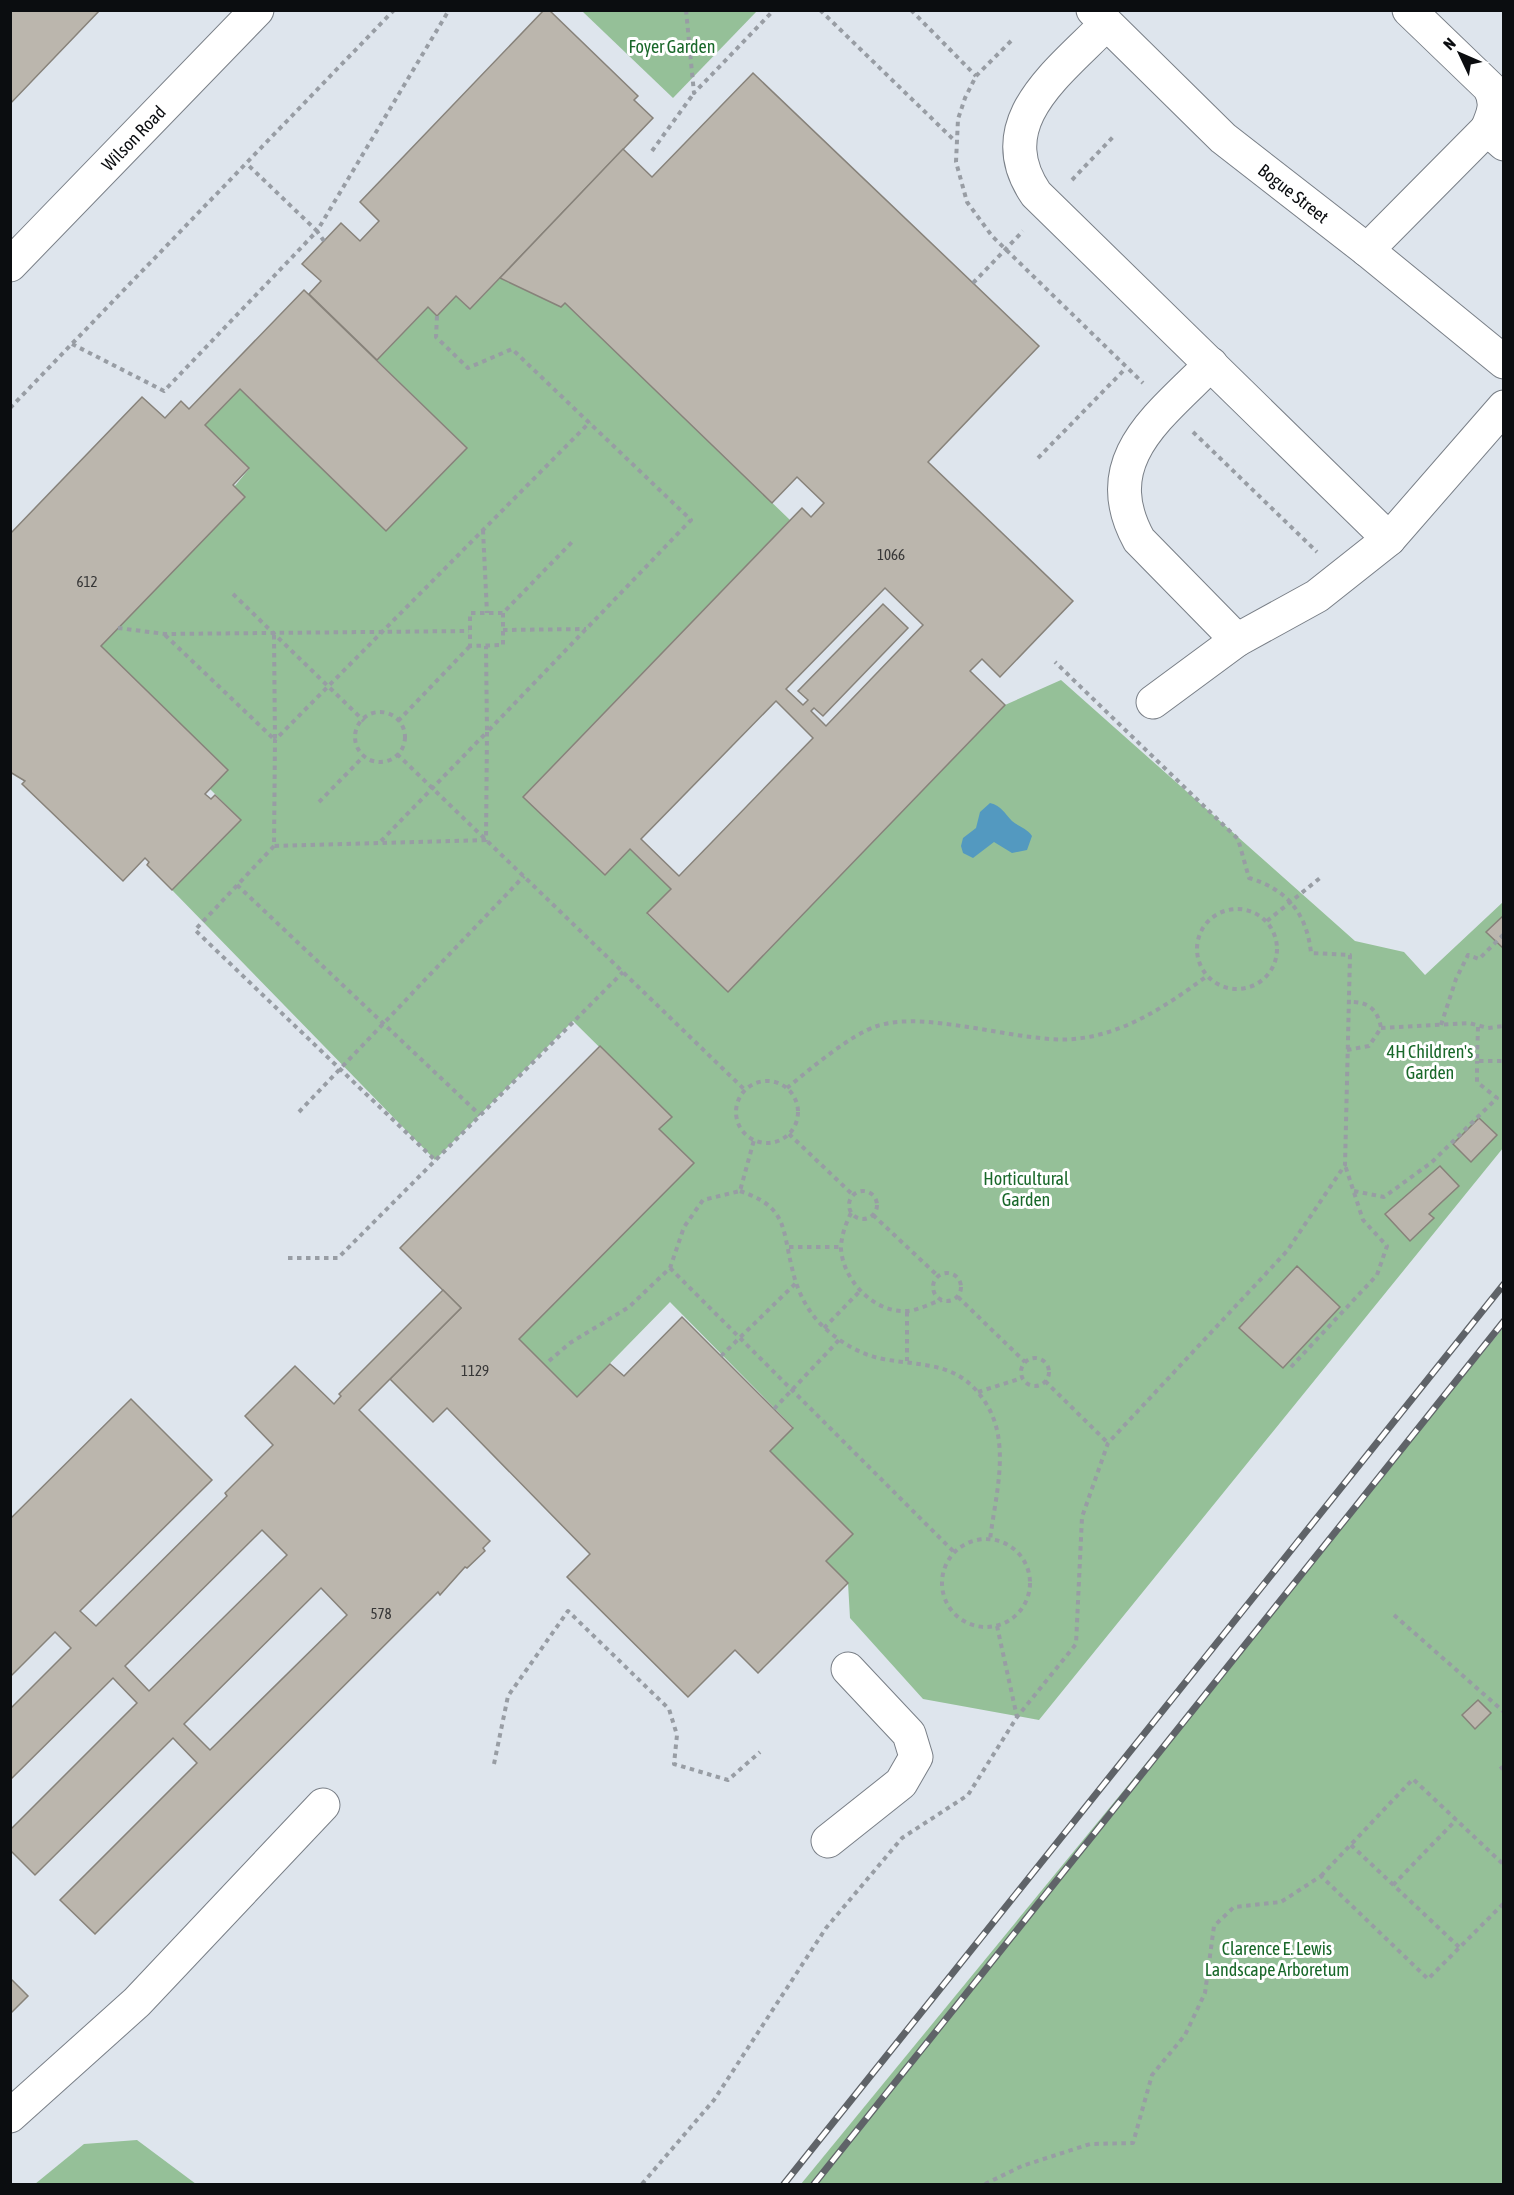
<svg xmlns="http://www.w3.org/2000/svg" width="1514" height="2195" viewBox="0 0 1514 2195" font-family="'Asap Condensed',sans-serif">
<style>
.green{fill:#95c098}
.water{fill:#5399c0}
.building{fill:#bbb6ad;stroke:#87827a;stroke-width:1.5;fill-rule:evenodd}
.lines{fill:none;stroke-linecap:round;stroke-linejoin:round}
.minor-casing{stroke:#797f87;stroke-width:35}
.path{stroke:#989da4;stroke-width:4;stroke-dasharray:4.5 4.5;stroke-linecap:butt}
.minor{stroke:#fff;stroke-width:33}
.rail-casing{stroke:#5f6368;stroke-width:7}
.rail{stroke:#fff;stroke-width:4.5;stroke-dasharray:14;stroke-linecap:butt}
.labels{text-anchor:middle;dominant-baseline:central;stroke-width:6;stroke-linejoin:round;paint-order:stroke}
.number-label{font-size:15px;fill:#373737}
.park-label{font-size:18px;fill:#19682a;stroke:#fff}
.street-label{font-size:18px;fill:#0b0d10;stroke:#fff}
</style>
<rect width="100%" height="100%" fill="#dee5ed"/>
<g class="green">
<polygon points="582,11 757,11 673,98"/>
<polygon points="500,278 561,306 565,303 790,520 523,797 605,875 630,849 671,889 647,914 728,992 1005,705 1061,680 1355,941 1404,952 1425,975 1503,902 1503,1148 1039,1720 923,1699 850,1618 848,1583 826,1561 853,1534 770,1451 793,1427 670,1302 577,1397 519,1339 693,1163 659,1129 671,1118 573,1021 435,1160 172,890 241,820 210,789 228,770 101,646 249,469 205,425 240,389 386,531 467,448 377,360 428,307 437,316 456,296 470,309"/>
<polygon points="1503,1328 1503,2184 801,2184"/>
<polygon points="137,2140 196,2184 35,2184 84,2144"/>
</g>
<path class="water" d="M990,803C1002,806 1004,813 1012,821C1019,827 1027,828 1032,836L1027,850L1012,853L994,842L973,858L963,853L961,846L963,838L976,828L980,812Z"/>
<g class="building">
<polygon points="10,10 100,10 10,104"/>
<polygon points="544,10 549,10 638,96 634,100 653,118 470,309 456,296 437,316 428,307 377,360 309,294 321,281 302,264 341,223 360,241 379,221 360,202"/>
<path d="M753,73L1039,346L928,462L1073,601L1000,677L982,659L970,671L1005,705L728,992L647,913L671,889L630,849L605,875L523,797L802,508L811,517L824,503L797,477L772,503L565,303L561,307L500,278L623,149L652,177ZM885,588L923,625L826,726L811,711L814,708L823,716L908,628L883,604L798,691L808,700L803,705L786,689ZM776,701L813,738L679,876L641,839Z"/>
<polygon points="304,290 467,448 386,531 240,389 205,425 249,468 233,485 245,497 101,646 228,770 205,794 211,799 215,795 241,820 172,890 147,865 149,862 145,858 123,881 22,784 25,781 10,772 10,534 142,397 165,418 181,401 189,409"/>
<polygon points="1504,915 1504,949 1486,932"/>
<polygon points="600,1046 672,1117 659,1129 694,1163 519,1339 577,1397 610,1364 624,1376 682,1317 793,1428 770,1451 853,1534 826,1561 848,1583 758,1673 735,1650 688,1697 567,1577 590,1554 447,1408 433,1422 390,1379 461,1308 400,1248"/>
<polygon points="1479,1118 1497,1135 1471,1162 1453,1144"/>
<polygon points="1440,1166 1459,1186 1429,1214 1434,1218 1410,1241 1385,1214"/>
<polygon points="1297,1266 1340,1307 1283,1368 1239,1328"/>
<path d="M443,1290L461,1308L359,1410L490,1541L483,1548L485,1551L467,1568L465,1567L440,1595L438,1592L95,1934L60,1900L197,1763L173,1738L35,1875L10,1850V1830L137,1703L113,1678L10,1780V1709L71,1648L55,1632L10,1677V1519L131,1399L212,1480L80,1611L96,1626L227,1496L225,1493L273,1445L245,1416L295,1366L334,1404L341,1396L339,1394ZM262,1530L287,1555L149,1691L125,1666ZM321,1588L347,1615L210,1750L184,1724Z"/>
<polygon points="1478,1700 1491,1713 1475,1729 1462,1715"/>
<polygon points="10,1978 28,1996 10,2014"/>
</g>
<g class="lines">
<defs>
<g id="minor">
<path id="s1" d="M1093,10L1223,138L1367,250L1504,362"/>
<path d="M1409,10L1489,87C1498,102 1494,113 1487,129"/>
<path d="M1106,24C1060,72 987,122 1036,194L1389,539"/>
<polyline points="1367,250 1487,129 1504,144"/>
<path id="s2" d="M10,265L257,10"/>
<path d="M1211,364C1160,416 1095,460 1139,540L1237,640L1317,596L1389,539L1504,407"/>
<polyline points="1153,702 1237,640"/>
<polyline points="828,1841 901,1783 916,1757 909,1734 848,1669"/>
<polyline points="10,2116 137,2002 323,1805"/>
</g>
</defs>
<use href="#minor" class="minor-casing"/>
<g class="path">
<polyline points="686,10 694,93 774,10"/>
<polyline points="820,10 955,141"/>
<polyline points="911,10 976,76"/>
<polyline points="1011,41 976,76 965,98 958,119 956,162 967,202 992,236 1143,383"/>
<polyline points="652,151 694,93"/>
<polyline points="1072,180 1113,137"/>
<polyline points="324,241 317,231 449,10"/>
<polyline points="973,283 1023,231"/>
<polyline points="437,316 436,337 468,368 512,349 691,520 487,732 486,646"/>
<polyline points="72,344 164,391 317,231 246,163"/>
<polyline points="10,408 394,10"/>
<polyline points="1193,432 1317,552"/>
<polyline points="1038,458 1126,368"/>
<polyline points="483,530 487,613"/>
<polyline points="233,594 364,721"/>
<polyline points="503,613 503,645 470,646 470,613 503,613 572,542"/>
<polyline points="118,628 165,634 469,631"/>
<polyline points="503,630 586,629"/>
<polyline points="165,635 275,740"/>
<polyline points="274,635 275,740"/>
<circle cx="380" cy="737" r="25"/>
<polyline points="398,721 470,646"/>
<polyline points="487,732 486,840 274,846 275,740 590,422"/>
<polyline points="397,754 745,1090"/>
<polyline points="319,802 364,756"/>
<polyline points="381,841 486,733"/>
<polyline points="274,846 195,930 435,1160"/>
<polyline points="237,885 480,1115"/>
<circle cx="1237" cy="949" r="40"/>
<polyline points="1267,921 1320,878"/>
<polyline points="1441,1025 1456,979 1468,955 1479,959 1504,934"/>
<polyline points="1478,1027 1477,1061 1504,1061"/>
<polyline points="1381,1028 1469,1023 1488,1028 1504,1026"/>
<path d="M1347,1050L1369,1046L1381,1028C1378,1010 1368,1001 1349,1002"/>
<circle cx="767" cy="1112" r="31"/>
<path d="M787,1088C810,1069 850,1035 877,1026C905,1017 940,1023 968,1027C995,1031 1023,1037 1050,1039C1110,1044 1161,1010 1207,976"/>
<polyline points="299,1112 524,876"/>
<polyline points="789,1134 853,1195"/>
<circle cx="863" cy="1205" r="14"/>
<path d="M740,1191C787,1207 782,1227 792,1268C797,1291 808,1314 827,1330C843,1344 862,1355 883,1359C927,1367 960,1361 987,1405C1011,1445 995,1497 990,1540"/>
<polyline points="1354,1191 1384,1197 1432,1162 1497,1098 1477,1082 1477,1061"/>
<path d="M851,1213C846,1223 841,1236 841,1249C843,1280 874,1313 906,1311C917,1311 931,1303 942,1300"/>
<polyline points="873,1215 938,1276"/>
<polyline points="789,1247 841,1247"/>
<polyline points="288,1258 338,1258 623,972"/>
<polyline points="670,1268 954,1552"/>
<circle cx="947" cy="1287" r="14"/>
<polyline points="958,1297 1025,1362"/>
<polyline points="907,1312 907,1361"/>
<polyline points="824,1328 860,1291"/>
<polyline points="721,1356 796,1283"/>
<circle cx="1035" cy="1372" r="14"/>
<polyline points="549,1361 570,1343 629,1307 670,1268 684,1227 703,1200 740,1191 754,1140"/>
<polyline points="1291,1367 1377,1275 1387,1246 1363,1220 1345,1165"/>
<polyline points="1045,1381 1108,1443"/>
<polyline points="978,1392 1022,1378"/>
<polyline points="774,1409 839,1340"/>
<circle cx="986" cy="1583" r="44"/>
<polyline points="1394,1615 1504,1712"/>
<polyline points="997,1626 1017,1717"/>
<polyline points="494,1764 508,1696 568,1611 669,1709 677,1735 674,1764 728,1780 760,1752"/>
<polyline points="1500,1769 1504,1766"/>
<polyline points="1351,1845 1459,1947"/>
<polyline points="1321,1876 1413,1779 1504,1865"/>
<polyline points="1393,1885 1456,1820"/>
<path d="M642,2184L714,2100L826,1928L902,1838L968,1795L1017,1717L1076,1644L1082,1517L1108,1443L1287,1251L1345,1165L1350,955L1311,953C1307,914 1287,889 1249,878L1238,839L1055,662"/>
<polyline points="985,2184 1022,2166 1090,2144 1133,2143 1152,2075 1185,2035 1205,1993 1214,1926 1234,1907 1281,1902 1321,1876 1428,1979 1504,1903"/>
</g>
<use href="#minor" class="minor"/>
<defs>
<g id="rail">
<polyline points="784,2184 1504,1284"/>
<polyline points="814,2184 1504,1321"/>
</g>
</defs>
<use href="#rail" class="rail-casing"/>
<use href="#rail" class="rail"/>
</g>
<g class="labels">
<g class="number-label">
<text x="891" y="554">1066</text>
<text x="87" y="581">612</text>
<text x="475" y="1370">1129</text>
<text x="381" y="1613">578</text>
</g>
<g class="park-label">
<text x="672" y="46">Foyer Garden</text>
<text x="1430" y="1051">4H Children's<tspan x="1430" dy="21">Garden</tspan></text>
<text x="1026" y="1178">Horticultural<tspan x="1026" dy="21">Garden</tspan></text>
<text x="1277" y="1948">Clarence E. Lewis<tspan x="1277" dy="21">Landscape Arboretum</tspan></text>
</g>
<g class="street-label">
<text stroke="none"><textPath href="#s2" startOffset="177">Wilson Road</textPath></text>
<text stroke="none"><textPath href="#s1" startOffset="272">Bogue Street</textPath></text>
</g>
</g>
<rect width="1514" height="2195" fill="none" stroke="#0b0d10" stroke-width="24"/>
<g transform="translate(1460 54) rotate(314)" stroke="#ffffff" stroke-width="4.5" paint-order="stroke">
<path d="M0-4.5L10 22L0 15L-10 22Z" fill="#0b0d10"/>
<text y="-9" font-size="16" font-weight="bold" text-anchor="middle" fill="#0b0d10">N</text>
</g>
</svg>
